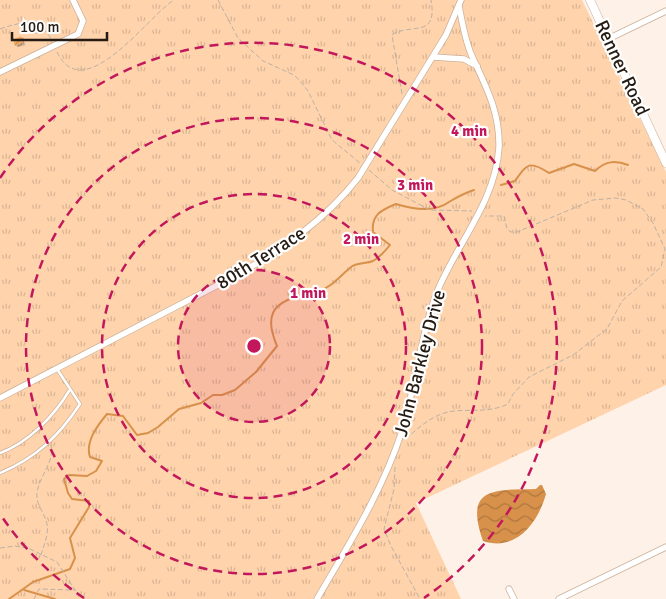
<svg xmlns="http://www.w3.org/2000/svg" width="666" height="599" viewBox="0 0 666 599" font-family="Signika,sans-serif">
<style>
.park{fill:url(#park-tufts)}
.water{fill:url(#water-waves)}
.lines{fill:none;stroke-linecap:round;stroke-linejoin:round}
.stream{stroke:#d8914b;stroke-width:2}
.building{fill:url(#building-hatch);filter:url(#shadow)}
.lane-casing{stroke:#ccb19a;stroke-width:4}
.street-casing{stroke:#ccb19a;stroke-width:7}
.secondary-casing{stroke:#ccb19a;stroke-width:9}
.path{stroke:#bcb1a7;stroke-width:1;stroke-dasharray:5 2.5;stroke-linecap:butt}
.lane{stroke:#fff;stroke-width:2.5}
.street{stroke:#fff;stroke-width:5.5}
.secondary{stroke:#fff;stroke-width:8}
.ring{fill:none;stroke:#c2185b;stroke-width:2.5;stroke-dasharray:9 6}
.labels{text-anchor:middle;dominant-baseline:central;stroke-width:4.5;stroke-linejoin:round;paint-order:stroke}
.street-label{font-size:19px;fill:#251b12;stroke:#fff}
.centre{fill:#c2185b;stroke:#fff;stroke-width:2.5}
.ring-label{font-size:15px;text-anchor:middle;font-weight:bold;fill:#c2185b;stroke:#fff;stroke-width:4.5;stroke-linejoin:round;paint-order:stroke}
</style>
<defs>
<pattern id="park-tufts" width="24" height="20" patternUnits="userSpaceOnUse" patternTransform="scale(1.25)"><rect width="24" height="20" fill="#ffd3ac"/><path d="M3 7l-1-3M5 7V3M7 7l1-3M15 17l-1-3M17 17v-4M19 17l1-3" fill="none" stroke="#dab593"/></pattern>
<pattern id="water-waves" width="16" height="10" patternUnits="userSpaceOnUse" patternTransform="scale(1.25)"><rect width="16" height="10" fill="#d8914b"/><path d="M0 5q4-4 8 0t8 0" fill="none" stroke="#af763d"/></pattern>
<pattern id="building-hatch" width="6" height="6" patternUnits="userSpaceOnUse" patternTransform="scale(1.25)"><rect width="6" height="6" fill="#f4ab65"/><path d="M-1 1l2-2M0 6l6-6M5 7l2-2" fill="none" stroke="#d19357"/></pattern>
<filter id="shadow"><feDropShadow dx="2.5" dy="1.5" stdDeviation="0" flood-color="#0004"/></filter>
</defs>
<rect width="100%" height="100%" fill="#fef2e8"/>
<polygon class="park" points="0,0 582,0 666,172 666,385 416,503 461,599 0,599"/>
<path class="water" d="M540,485H542L546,494C538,523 516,552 483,541C464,487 493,490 536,489Z"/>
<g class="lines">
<g class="stream">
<path d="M501,185L515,181C527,164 529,160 549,173L574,164L595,171C605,161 615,160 628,165"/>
<polyline points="24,590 55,599"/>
<path d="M9,599L33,582L70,569L75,558L70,538L89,507V501L72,499L68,493L64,479L69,475L87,476L96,471L102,461L90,457C85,442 97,426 107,414L123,416L137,435L148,433L158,427L179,409L201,403L213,395H222L235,390L256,372L277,346C265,318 270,303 302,295C307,293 312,294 317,292C331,288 340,276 351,267C358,262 366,264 373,261C380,257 386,250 390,245L373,232C371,215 381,210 396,204C412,209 434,213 449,202C459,196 462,194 474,190"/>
</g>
</g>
<polygon class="building" points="21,36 23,42 15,46 13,40"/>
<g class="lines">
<defs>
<g id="lane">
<path d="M0,453C28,443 54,416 69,391"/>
<path d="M0,473C36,458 59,436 80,404L57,369"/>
</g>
<g id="street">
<polyline points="608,39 666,11"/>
<polyline points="433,57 464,59 477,66"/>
<polyline points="0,72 78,34 83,21 73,0"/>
<path d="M0,398L237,275C284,248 325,220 358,178L446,35L461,0"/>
<polyline points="509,589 514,599"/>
<path d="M317,599C349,544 382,492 402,431C416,385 420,337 437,292C457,243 496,201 499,147C500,111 485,85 471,54C465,39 462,22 459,6"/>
<polyline points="559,599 666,547"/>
</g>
<polyline id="secondary" points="590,0 666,163"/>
</defs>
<use href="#lane" class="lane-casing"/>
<use href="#street" class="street-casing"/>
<use href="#secondary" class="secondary-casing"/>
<g class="path">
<polyline points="218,0 238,38 263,61 294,75 300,81 308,91 332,140 360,163"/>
<path d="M0,29C20,22 39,17 51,39"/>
<path d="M57,52C84,108 148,16 174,0"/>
<path d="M402,94L392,35C410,22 438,40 431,0"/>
<polyline points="369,170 392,190 430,210 472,211"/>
<path d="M406,439C420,426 435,413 454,411C473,409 489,413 508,404L513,394L529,377L573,355L607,329L622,301L661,267L665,249L653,223L643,209L626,200L616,198L593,200L517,232H511L507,229L504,216H485"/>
<polyline points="395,467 394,489 384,529 391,546 420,599"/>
<polyline points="0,548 15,546 30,549 57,562 75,590 85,599"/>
<path d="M41,555C44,545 49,534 47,524C45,513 35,504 37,492C40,475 55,461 51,445"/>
<polyline points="34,599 39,589 75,590"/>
</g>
<use href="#lane" class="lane"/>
<use href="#street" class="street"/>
<use href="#secondary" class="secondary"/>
</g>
<circle cx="254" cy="346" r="76" fill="#c2185b" fill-opacity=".12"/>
<g class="ring">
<circle cx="254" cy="346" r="76"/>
<circle cx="254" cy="346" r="152"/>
<circle cx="254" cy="346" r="228"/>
<path d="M84 598A304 304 0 0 1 0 514M0 178A304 304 0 1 1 424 598"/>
</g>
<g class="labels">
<g class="street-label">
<text transform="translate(622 68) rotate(65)">Renner Road</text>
<text transform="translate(261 258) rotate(-32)">80th Terrace</text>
<text transform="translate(420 363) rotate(-75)">John Barkley Drive</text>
</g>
</g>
<circle cx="254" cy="346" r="8" class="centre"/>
<g class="ring-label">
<text x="469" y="136">4 min</text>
<text x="415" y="190">3 min</text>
<text x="361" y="244">2 min</text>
<text x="308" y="298">1 min</text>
</g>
<path d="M12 32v8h95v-8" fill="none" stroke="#251b12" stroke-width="2.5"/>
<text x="20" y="32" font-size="15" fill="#251b12" stroke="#ffffff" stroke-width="4" paint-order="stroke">100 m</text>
</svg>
